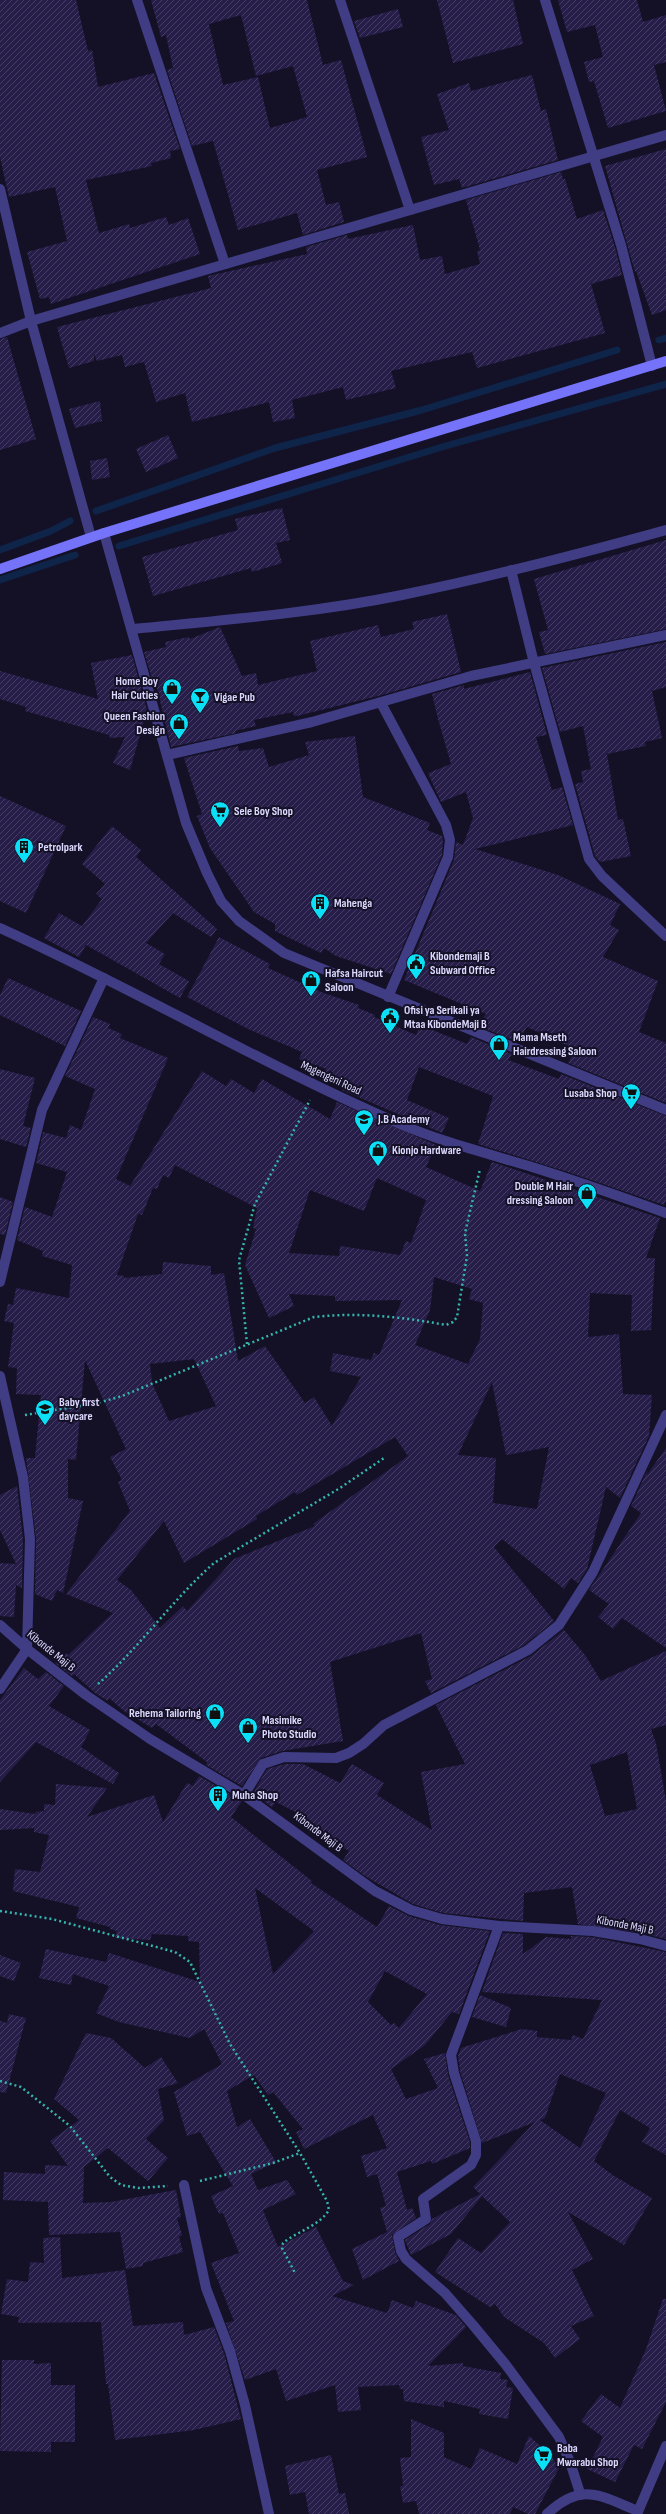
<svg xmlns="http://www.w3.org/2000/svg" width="666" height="2514" viewBox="0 0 666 2514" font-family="'Sofia Sans Condensed',sans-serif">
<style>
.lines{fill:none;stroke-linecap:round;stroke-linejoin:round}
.stream{stroke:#0e2449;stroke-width:7}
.building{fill:url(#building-hatch);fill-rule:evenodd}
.path{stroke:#34b6ad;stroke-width:2.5;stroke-dasharray:2 3;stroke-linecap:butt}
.street{stroke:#403d85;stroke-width:10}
.secondary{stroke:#7573fa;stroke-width:10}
.labels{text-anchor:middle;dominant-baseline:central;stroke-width:4;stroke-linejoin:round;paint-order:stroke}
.poi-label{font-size:12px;font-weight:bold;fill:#dcd8fe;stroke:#141127;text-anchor:start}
.street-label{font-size:12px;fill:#dcd8fe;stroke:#141127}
</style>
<defs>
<pattern id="building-hatch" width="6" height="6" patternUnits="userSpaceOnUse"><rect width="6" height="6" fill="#261d48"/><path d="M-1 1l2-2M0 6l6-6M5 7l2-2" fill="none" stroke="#453d63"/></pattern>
</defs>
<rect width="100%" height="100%" fill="#141127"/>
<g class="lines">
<g class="stream">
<polyline points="659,340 666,338"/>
<polyline points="96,511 275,448 422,410 617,350"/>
<polyline points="119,546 442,447 666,384"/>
<polyline points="0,550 51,531 70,521"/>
<polyline points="0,580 75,555"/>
</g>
</g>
<g class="building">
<polygon points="0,0 76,0 88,51 92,50 98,87 154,73 180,149 170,151 171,158 151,163 152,166 86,180 99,233 129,224 130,228 166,217 169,225 188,218 200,254 51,304 49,297 40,299 27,252 67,241 55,187 9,197 0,157"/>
<path d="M151,0H307L323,65L341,60L367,157L317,170L326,205L339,202L344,222L303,235L297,213L238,230L213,141L192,146L167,70L173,68L166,35L161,37ZM241,15L256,76L293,66L307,117L270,128L258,77L223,85L209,24Z"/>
<polygon points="437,0 513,0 523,44 453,63"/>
<polygon points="558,0 637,0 643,22 666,15 666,62 654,65 666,111 608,128 594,81 589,82 584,62 603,57 595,25 567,32"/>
<polygon points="398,9 403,27 360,38 354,21"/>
<polygon points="532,75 541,111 546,109 558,160 462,188 459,179 434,185 421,137 449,130 437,94 469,83 471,91"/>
<polygon points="666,149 666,310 652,315 636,271 635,272 605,166"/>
<polygon points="561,172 563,179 565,179 577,219 603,210 615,247 622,275 591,284 605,333 477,368 472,352 391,371 396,388 346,400 343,387 292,400 295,418 273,422 269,402 192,422 185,393 156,402 144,362 125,367 122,355 97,361 94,354 94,361 69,368 57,327 211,288 208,276 307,254 306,247 347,235 348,239 413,225 420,260 442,256 445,274 480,264 477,251 480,250 466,200"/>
<polygon points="7,337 36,439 0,450 0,339"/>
<polygon points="100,401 102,421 75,428 69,409"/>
<polygon points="168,435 178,458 146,472 136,449"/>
<polygon points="107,458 110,477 92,480 90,461"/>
<polygon points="282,508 290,540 276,543 282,563 252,572 251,568 153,596 142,557 238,530 235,519"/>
<polygon points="666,540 666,629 545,654 539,632 548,630 534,579"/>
<polygon points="447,614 461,672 382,695 297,716 294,716 293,712 254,720 256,726 235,731 236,733 171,747 155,680 154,685 144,652 166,647 165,642 189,637 190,639 220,627 242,676 256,673 258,685 317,671 310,641 378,625 381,637 414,629 412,622"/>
<polygon points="666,642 666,687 652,691 662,738 645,742 646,746 607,754 618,820 623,819 631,856 600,862 595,856 575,784 583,782 581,771 591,769 583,726 560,732 542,668"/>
<polygon points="132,655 147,710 130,770 113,763 125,737 110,738 109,735 25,711 26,707 0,699 0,671 98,699 91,663"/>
<polygon points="530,672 547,735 536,737 552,790 562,787 573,825 475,849 558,875 620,904 610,925 619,930 603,957 658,981 639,1032 666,1043 666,1103 568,1063 575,1049 527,1027 518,1042 478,1026 486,1014 404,980 454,860 456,842 463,845 473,818 466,792 441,802 428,773 451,764 438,719 432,694 464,685 464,689"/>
<polygon points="355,736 363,797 430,823 427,830 442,836 443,840 442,855 391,974 336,956 324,948 321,953 275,931 275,924 254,912 210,848 197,816 202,814 184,758 238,746 239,751 263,748 269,767 309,755 305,742"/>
<polygon points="0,796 66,826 26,913 0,901"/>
<polygon points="112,826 141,850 136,857 217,929 211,937 173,913 146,943 165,954 159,964 189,981 180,998 86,945 79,957 44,938 59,913 82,926 102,899 96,894 105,884 82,864"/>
<polygon points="219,937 270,964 268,968 321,992 359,1005 358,1008 375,1015 374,1017 416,1035 420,1025 467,1044 471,1037 512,1054 508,1060 559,1079 561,1074 666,1116 666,1200 664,1205 568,1172 478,1144 493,1096 419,1067 407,1100 449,1118 442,1133 342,1090 344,1085 322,1076 326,1069 299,1059 302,1052 248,1029 187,997"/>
<polygon points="8,978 81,1011 65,1046 0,1015 0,995"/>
<path d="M93,1017L110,1024L108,1028L122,1034L120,1038L168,1058L116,1179L130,1186L202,1071L226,1086L231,1079L254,1093L262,1079L330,1119L337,1102L436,1145L426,1167L480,1191L492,1162L660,1218L646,1258H655L651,1330L631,1331L632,1295L590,1293L588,1337L619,1334L623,1394L652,1395L649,1436L620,1498L606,1487L587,1569L578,1583L571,1578L564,1589L502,1539L494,1547L554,1621L524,1645L431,1693L425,1681L432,1679L421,1633L330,1662L343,1741L282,1751L261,1758L242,1786L206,1765L207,1762L156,1724L152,1728L124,1711L109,1698L108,1701L95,1693L74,1674L72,1676L55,1663L66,1653L68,1655L113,1613L66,1594L130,1511L118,1482L122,1480L110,1457L126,1449L85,1360L76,1460L68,1459V1498L83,1501L63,1593L57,1590L52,1601L35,1594L36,1538L26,1458H35L41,1395L16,1394L17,1368L8,1367L14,1323L4,1321L8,1304L13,1305L16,1288L69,1298L72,1265L42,1256L43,1251L17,1240L25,1207L52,1217L67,1172L36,1163L39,1151L43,1132L66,1138L70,1125L81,1130L95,1089L65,1076ZM175,1165L257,1208L253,1228L256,1229L245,1265L269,1318L294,1306L289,1294L335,1296V1301L402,1300L379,1355L374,1353L371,1360L333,1353L330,1371L361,1377L332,1426L314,1397L305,1403L265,1346L238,1361L224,1273L211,1275V1266L163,1262L162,1274L124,1278V1276L117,1275L138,1214L142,1215L153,1188L157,1189L163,1175L169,1178ZM377,1178L426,1200L411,1243L406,1241L400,1255L340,1246L339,1256L289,1253L310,1190L364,1211ZM434,1277L472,1289L469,1299L483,1303L480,1339L468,1364L415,1345L430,1310ZM194,1359L216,1406L169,1421L152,1383L150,1364ZM492,1382L506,1455L549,1447L537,1509L493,1503L496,1458L458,1455ZM395,1437L408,1456L313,1524L315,1526L234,1559L187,1611L183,1606L160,1628L131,1590L117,1580L164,1521L184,1563L257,1519L256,1516L295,1492L297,1495Z"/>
<polygon points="0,1069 35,1078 23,1126 31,1128 26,1147 0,1139"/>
<polygon points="0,1197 13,1202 5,1235 0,1234"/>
<polygon points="666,1448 666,1648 622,1618 613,1629 598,1617 609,1604 589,1590 641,1513 631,1506 647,1471 647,1475"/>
<polygon points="17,1486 23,1539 22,1588 16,1585 14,1617 0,1616 0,1563 16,1564 0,1530 0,1495"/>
<path d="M564,1630L585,1655L601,1681L666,1651V1725L651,1729L656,1743L666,1801V1939L641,1933L578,1924L572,1887L524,1893L523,1921L443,1913L413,1904L365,1876L343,1860L349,1851L303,1825L307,1818L276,1802L272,1807L253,1793L267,1769L285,1764H303L340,1783L352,1764L384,1783L377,1795L432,1830L421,1772L465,1764L436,1705L531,1656ZM627,1752L637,1809L605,1816L590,1765Z"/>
<polygon points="24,1668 38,1679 46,1672 64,1686 49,1706 90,1730 81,1747 119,1773 113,1784 36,1742 0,1782 0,1700"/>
<path d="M199,1776L242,1801L231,1817L312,1881L311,1883L377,1927L389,1906L409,1916L440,1925L490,1931L459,2014L452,2012L425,2045L391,2069L406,2099L438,2088L424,2059L445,2053L448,2075L470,2142V2148L432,2164L431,2161L397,2172L407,2210L412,2208L416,2218L392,2235L395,2252L399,2261L363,2280L352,2249L387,2232L380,2208L386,2206L377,2174L367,2177L361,2156L387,2148L373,2115L304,2149L296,2132L303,2129L273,2092L268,2095L254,2075L227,2091L237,2127L250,2119L276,2162L251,2174L258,2190L287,2180L296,2194L263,2210L278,2247L316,2227L343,2281L354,2285L332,2296L387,2313L392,2300L413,2308L416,2301L456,2315L466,2327L428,2366L463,2363V2366L501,2373L500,2379L508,2380L506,2387L513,2388L508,2419L479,2414L480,2409L444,2401V2407L404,2401L403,2389H400L399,2385L358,2387L361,2410L338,2412L335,2385L286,2401L276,2369L245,2380L226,2323L234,2321L211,2263L239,2253L223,2213L219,2214L211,2196L233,2186L200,2132L187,2136L174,2092L222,2064L204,2029L190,2038L119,2022L96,2013L109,1986L73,1974L71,1985L39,1978L46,1949L106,1962L109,1953L200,1982L199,1942L188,1941V1936L152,1934L150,1940L115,1938L117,1931L110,1929V1927L76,1918L79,1907L13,1891L15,1869L40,1872L49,1835L34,1832V1828L0,1830V1809L35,1814L36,1812L44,1811V1804L55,1805L56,1784L107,1788L87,1817L154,1795L163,1822L187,1783L193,1786ZM255,1888L314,1931L273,1974ZM385,1971L427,1994L399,2028L394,2023L391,2025L368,2002Z"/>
<path d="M503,1933L523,1934V1954L546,1937L571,1939V1936L592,1937L666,1952V2155L642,2142L650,2128L620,2110L594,2161L614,2176L652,2198L624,2245L568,2212L593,2259L572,2270L594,2316L571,2326L580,2339L555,2358L544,2343L504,2317L495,2304L490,2307L435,2272L458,2238L481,2253L510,2222L482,2196L451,2234L411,2255L405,2240L430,2224L432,2219L480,2194L473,2187L535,2122L482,2143L460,2071L458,2056L461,2048L522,2029L537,2031V2037L571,2040L573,2035L583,2039L602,2000L482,1992ZM560,2074L606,2093L580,2148L540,2120L545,2118Z"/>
<polygon points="0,1955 21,1963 14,1981 0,1976"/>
<polygon points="480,1995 511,2008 506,2027 472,2017"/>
<polygon points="9,2014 26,2018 6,2093 0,2092 0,2021 7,2023"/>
<polygon points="86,2033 111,2038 145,2068 161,2057 178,2083 158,2089 164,2120 146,2139 168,2158 148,2181 108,2148 84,2167 83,2203 111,2202 176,2190 181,2217 177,2218 182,2235 179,2237 183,2252 143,2263 143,2266 126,2269 120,2232 49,2235 48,2202 3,2200 4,2172 45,2174 45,2165 68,2166 50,2141 79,2120 54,2099"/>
<polygon points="60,2237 62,2278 125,2270 133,2326 183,2322 184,2335 214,2327 224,2353 241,2419 194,2430 115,2440 108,2384 106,2384 101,2322 18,2323 19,2317 1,2314 7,2279 28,2282 30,2262 44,2263 43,2238"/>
<polygon points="663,2299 666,2299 666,2402 642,2449 634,2445 615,2482 587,2469 603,2437 581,2421 601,2394 620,2408 646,2349"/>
<polygon points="2,2360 34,2360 34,2364 51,2363 51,2385 75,2385 75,2442 51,2442 51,2452 0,2451"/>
<polygon points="411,2419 444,2433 444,2457 471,2469 480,2448 517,2464 529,2436 550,2454 559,2468 535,2514 528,2514 513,2507 510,2514 419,2514 416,2501 403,2503 400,2486 403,2486 400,2458 411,2457"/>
<polygon points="331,2455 339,2494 345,2493 349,2514 309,2514 305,2492 290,2495 285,2466"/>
</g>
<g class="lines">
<g class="path">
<polyline points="247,1344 239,1260 255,1204 310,1100"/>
<path d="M25,1415L98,1403L122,1396L314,1317C360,1312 402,1317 446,1325L453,1322L457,1317L467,1256L465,1233L480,1169"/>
<path d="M98,1684C140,1647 172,1600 214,1563L340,1488L384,1458"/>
<path d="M0,1911L52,1919L175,1952L190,1962L230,2044L300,2153L327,2201L329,2210C319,2226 298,2231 283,2243L282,2248L295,2273"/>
<polyline points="0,2081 21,2087 70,2126 110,2177 121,2185 138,2188 168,2186"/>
<polyline points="200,2181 273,2163 300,2153"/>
</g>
<g class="street">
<polyline points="137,0 225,264"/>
<polyline points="340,0 410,210"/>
<polyline points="545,0 621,245 652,366"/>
<polyline points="0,189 31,321 91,537"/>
<polyline points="0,333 31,321 666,135"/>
<polyline points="104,533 186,823 207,873 221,901 239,921 284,953 666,1110"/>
<polyline points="511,570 534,663 589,859 602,876 666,936"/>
<path d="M133,629C223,620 314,613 402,595C491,577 579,554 666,530"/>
<polyline points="381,703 446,825 450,840 448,857 388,997"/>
<polyline points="167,755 312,722 471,676 666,635"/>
<path d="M0,928C135,989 263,1065 400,1124C445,1143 486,1153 532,1167C577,1181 622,1197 666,1213"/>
<polyline points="0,1282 42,1110 104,978"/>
<polyline points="0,1376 23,1477 30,1539 27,1649 0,1689"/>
<polyline points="0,1625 27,1649 86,1695 150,1739 244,1795 375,1891 411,1910 442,1919 499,1926 593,1931 640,1939 666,1946"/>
<polyline points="244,1795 263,1764 284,1757 336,1758 349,1753 363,1744 384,1725 528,1650 559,1625 593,1572 666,1415"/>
<polyline points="499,1926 451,2055 454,2073 476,2141 476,2155 471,2165 423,2199 426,2219 398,2237 401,2251 406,2259 445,2293 473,2325 506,2365 559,2437 570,2462 580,2493"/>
<polyline points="184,2185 206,2288 230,2351 245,2405 269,2514"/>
<path d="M547,2514C582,2481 600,2496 638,2511"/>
<polyline points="637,2514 666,2446"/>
</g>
<polyline class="secondary" points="0,569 104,533 666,361"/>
</g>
<defs>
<symbol id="shop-pin" viewBox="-11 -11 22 30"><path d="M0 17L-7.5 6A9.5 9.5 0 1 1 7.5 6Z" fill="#0be0f7" stroke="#141127"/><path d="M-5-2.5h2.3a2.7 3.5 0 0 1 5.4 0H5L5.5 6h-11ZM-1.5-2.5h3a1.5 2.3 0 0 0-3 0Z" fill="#111"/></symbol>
<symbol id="bar-pin" viewBox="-11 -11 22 30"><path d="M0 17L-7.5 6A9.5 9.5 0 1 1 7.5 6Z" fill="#0be0f7" stroke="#141127"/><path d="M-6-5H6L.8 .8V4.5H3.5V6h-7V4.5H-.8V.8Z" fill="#111"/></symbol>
<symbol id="supermarket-pin" viewBox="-11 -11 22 30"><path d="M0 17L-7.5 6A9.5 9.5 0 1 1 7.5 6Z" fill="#0be0f7" stroke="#141127"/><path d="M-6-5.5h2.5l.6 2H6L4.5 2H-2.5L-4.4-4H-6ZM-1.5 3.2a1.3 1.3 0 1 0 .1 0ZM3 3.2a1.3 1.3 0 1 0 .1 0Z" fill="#111"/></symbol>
<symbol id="building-pin" viewBox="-11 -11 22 30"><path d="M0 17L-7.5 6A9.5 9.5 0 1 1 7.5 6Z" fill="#0be0f7" stroke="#141127"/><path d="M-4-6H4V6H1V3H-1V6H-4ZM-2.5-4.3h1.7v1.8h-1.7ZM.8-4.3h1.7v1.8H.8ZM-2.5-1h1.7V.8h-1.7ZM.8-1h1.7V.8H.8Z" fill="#111"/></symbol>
<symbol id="civic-pin" viewBox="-11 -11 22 30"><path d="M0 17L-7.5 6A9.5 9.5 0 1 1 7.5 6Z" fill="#0be0f7" stroke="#141127"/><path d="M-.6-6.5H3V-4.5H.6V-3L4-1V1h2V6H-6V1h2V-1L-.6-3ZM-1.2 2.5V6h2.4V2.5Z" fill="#111"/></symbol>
<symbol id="school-pin" viewBox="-11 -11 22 30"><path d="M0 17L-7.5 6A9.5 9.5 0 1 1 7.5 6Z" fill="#0be0f7" stroke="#141127"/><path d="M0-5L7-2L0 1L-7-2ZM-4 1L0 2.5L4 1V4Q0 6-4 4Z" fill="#111"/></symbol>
</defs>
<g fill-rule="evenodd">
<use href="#shop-pin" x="161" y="677" width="22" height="30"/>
<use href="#bar-pin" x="189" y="686" width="22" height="30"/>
<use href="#shop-pin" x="168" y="712" width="22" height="30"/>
<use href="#supermarket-pin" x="209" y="800" width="22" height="30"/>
<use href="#building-pin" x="13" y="836" width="22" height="30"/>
<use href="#building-pin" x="309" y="892" width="22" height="30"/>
<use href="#civic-pin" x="405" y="952" width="22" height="30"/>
<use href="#shop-pin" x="300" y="969" width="22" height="30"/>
<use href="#civic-pin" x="379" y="1006" width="22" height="30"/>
<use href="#shop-pin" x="488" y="1033" width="22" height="30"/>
<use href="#supermarket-pin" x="620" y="1082" width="22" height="30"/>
<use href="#school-pin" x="353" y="1108" width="22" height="30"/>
<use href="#shop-pin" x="367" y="1139" width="22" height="30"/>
<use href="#shop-pin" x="576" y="1182" width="22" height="30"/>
<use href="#school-pin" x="34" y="1398" width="22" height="30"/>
<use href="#shop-pin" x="204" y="1702" width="22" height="30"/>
<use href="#shop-pin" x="237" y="1716" width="22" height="30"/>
<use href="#building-pin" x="207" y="1784" width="22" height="30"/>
<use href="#supermarket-pin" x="532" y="2444" width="22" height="30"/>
</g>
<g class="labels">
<g class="poi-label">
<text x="158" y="681" text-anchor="end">Home Boy<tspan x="158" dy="14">Hair Cuties</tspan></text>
<text x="214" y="697">Vigae Pub</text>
<text x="165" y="716" text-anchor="end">Queen Fashion<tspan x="165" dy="14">Design</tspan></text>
<text x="234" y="811">Sele Boy Shop</text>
<text x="38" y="847">Petrolpark</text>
<text x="334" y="903">Mahenga</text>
<text x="430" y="956">Kibondemaji B<tspan x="430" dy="14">Subward Office</tspan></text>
<text x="325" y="973">Hafsa Haircut<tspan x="325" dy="14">Saloon</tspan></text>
<text x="404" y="1010">Ofisi ya Serikali ya<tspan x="404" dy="14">Mtaa KibondeMaji B</tspan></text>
<text x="513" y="1037">Mama Mseth<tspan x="513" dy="14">Hairdressing Saloon</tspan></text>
<text x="617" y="1093" text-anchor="end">Lusaba Shop</text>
<text x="378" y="1119">J.B Academy</text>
<text x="392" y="1150">Kionjo Hardware</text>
<text x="573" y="1186" text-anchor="end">Double M Hair<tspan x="573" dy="14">dressing Saloon</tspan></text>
<text x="59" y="1402">Baby first<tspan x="59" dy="14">daycare</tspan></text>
<text x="201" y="1713" text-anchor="end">Rehema Tailoring</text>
<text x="262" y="1720">Masimike<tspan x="262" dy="14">Photo Studio</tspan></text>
<text x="232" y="1795">Muha Shop</text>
<text x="557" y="2448">Baba<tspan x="557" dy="14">Mwarabu Shop</tspan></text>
</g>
<g class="street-label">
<text transform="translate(331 1078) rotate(25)">Magengeni Road</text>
<text transform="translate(51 1651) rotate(39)">Kibonde Maji B</text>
<text transform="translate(318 1832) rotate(37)">Kibonde Maji B</text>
<text transform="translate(625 1925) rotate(11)">Kibonde Maji B</text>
</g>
</g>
</svg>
